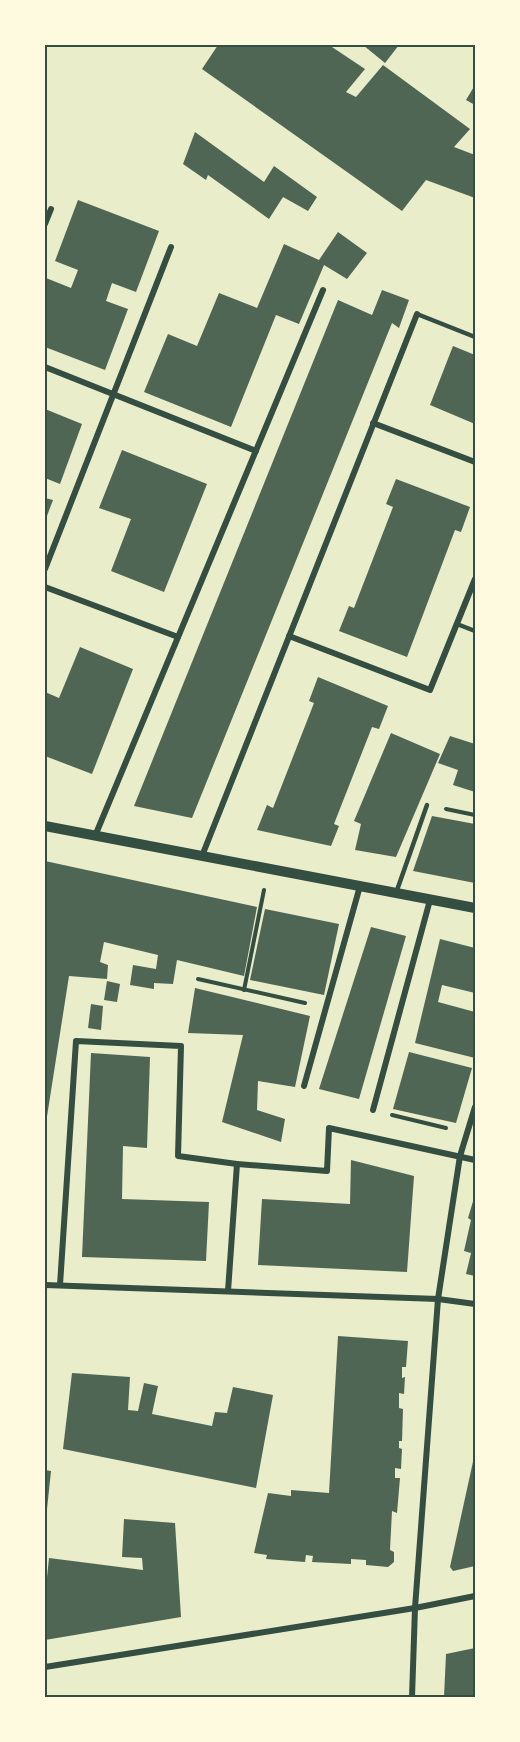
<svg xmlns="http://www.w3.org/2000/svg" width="520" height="1742" viewBox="0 0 520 1742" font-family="Commissioner,sans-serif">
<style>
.building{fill:#4f6655}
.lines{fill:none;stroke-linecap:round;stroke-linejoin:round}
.path{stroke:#344e41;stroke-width:4}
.service{stroke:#344e41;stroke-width:4.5}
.minor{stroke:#344e41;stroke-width:6}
.tertiary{stroke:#344e41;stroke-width:10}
.neatline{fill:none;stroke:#344e41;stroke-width:2}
</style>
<rect width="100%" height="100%" fill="#e9edc9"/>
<g class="building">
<polygon points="218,45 329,45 365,69 346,92 356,97 383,65 470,129 454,147 475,155 475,198 426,180 402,211 202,69"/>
<polygon points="363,45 399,45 385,63"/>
<polygon points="475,85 475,105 466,100"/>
<polygon points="195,132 264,182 274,166 317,197 308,211 283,197 269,219 208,175 206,180 183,164"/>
<polygon points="78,200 159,231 136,292 112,283 106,301 128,309 105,370 45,347 46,278 71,288 78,270 55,261"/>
<polygon points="338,232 367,253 347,279 324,265 299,324 276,315 231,427 144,392 168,334 197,346 219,293 257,308 284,244 319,260"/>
<polygon points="382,290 409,300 399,328 392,323 192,818 134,806 338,300 372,315"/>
<polygon points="453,346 475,355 475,424 430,405"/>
<polygon points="45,409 82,424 60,484 45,478"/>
<polygon points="122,450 207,484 164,592 111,571 131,519 99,508"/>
<polygon points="396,479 470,507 461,532 455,530 407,657 339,631 349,606 354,608 393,507 386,504"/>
<polygon points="45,498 53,500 45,521"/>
<polygon points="80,647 133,669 92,774 45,756 45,692 59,698"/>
<polygon points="318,677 388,706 379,729 372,727 334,824 339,826 331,846 257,830 267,805 273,808 314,703 309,701"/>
<polygon points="391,733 440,754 396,857 355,850 361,824 354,821"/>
<polygon points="450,736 475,744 475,792 453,785 458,770 438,763"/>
<polygon points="432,816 475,824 475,883 413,871"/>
<polygon points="45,861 257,907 244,976 177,960 173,984 154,983 154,989 130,985 133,965 156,969 158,955 104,942 100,962 108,965 107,979 69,976 46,1123"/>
<polygon points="265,909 339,924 324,995 250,980"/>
<polygon points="371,927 406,936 359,1099 319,1089"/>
<polygon points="440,939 475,948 475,993 442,985 438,1002 475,1012 475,1058 415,1043"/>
<polygon points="107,981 120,984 117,1002 104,1000"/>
<polygon points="195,988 310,1016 295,1087 258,1081 257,1110 285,1119 281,1142 222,1122 243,1035 188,1033"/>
<polygon points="91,1004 103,1006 101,1030 88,1028"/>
<polygon points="409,1052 472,1068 456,1123 393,1109"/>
<polygon points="91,1053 150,1057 147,1148 123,1146 122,1199 209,1202 206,1261 82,1257"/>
<polygon points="351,1160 414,1176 407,1272 258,1265 262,1199 350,1204"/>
<polygon points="474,1198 475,1199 475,1276 466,1274 471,1253 464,1251 471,1220 468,1218"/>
<polygon points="338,1336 408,1341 406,1367 402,1367 402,1378 405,1377 404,1394 399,1393 399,1408 403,1409 402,1441 399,1441 399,1448 402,1449 401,1469 395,1468 395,1478 400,1478 397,1513 392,1511 390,1550 394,1552 394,1562 388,1567 366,1565 366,1560 351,1559 351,1564 312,1562 313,1556 306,1555 305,1562 266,1559 267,1555 254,1553 268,1493 291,1496 291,1490 329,1493"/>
<polygon points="72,1373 130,1377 128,1410 138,1411 144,1383 158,1386 152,1414 212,1426 215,1412 227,1413 233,1387 273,1395 256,1488 63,1449"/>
<polygon points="474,1457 475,1566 453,1571 450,1567"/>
<polygon points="45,1470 51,1471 47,1509 45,1509"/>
<polygon points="124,1519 175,1523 181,1617 45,1640 45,1597 49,1558 143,1570 142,1558 122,1557"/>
<polygon points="475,1648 475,1697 444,1697 446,1654"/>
</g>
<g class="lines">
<g class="path">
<polyline points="446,809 475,815"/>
<polyline points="198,979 305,1003"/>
<polyline points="244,990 264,890"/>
<polyline points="392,1115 446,1128"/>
</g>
<g class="service">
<polyline points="417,314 475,337"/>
<polyline points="457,624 475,631"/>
<polyline points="396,893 427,805"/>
</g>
<g class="minor">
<polyline points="45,224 51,209"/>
<polyline points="45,367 256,451"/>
<polyline points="373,423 475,462"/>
<polyline points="45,569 171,247"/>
<polyline points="45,587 178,637"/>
<polyline points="289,636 430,690 475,579"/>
<polyline points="95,836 323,290"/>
<polyline points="202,856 417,314"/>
<polyline points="304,1086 360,886"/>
<polyline points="373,1110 430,900"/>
<polyline points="45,1285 438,1299 475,1304"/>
<polyline points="60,1285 76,1041 181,1046 178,1156 237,1164 327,1171 329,1128 475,1160"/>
<polyline points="228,1291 237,1164"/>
<polyline points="45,1667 415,1608 475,1596"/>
<polyline points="412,1697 415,1608 438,1299 460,1156 475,1107"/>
</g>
<polyline class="tertiary" points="45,826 475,908"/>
</g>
<rect width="520" height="1742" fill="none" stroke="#fefae0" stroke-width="93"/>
<rect x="46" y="46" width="428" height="1650" class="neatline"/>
</svg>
